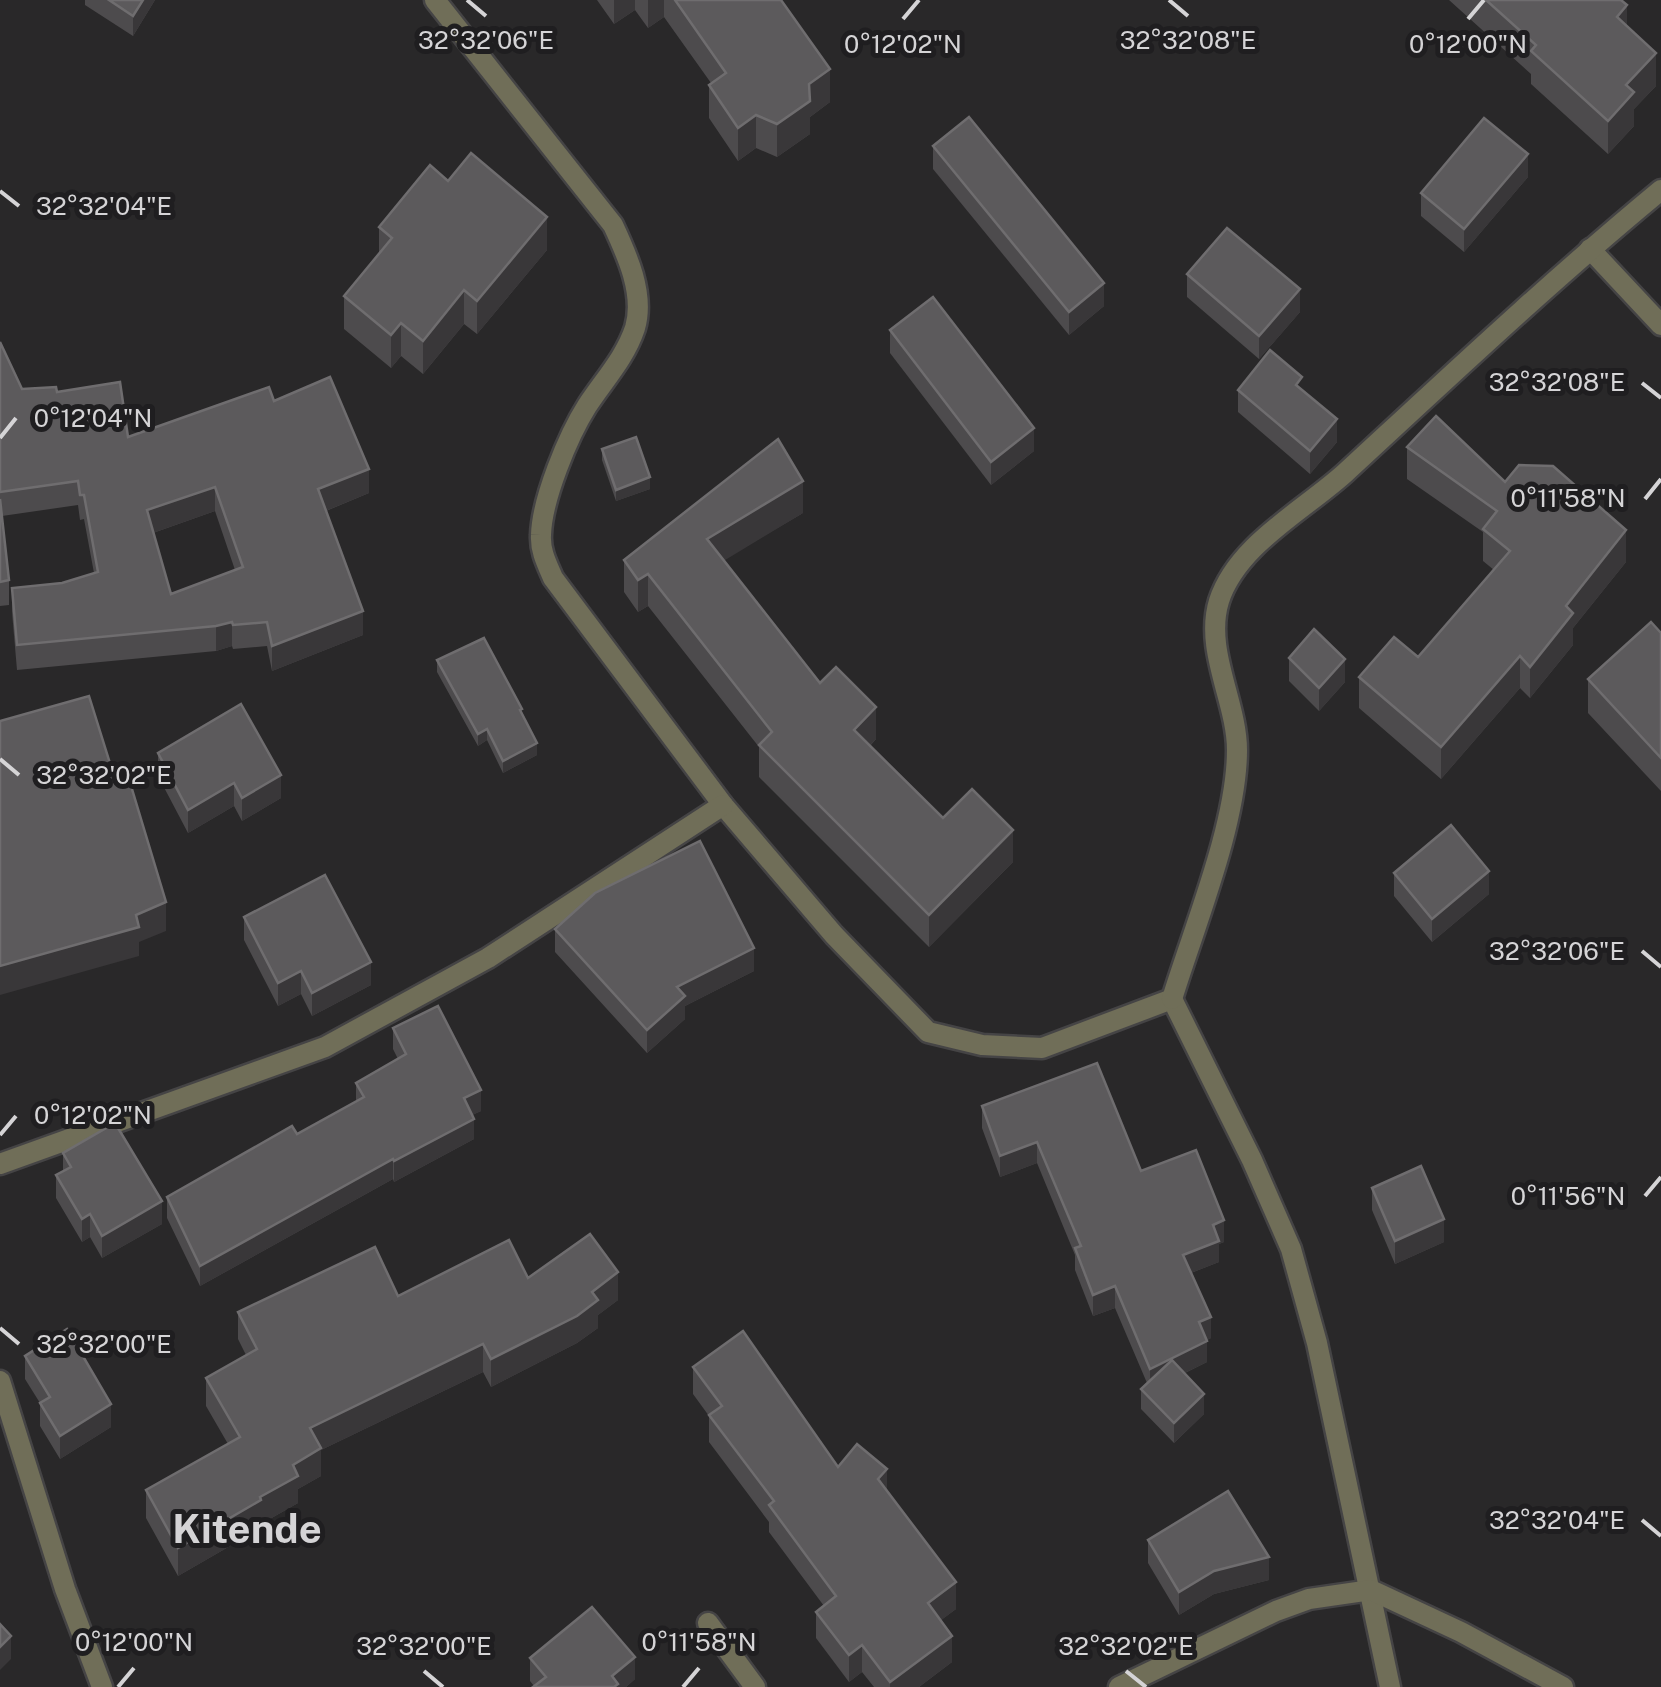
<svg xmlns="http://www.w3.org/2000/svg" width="1661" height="1687" viewBox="0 0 1661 1687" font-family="'Public Sans',sans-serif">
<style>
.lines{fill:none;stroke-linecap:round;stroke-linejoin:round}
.street-casing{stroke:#454445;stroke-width:25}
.street{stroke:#706e58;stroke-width:20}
.wall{fill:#4d4b4d;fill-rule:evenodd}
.shaded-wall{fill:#393739}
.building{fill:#5c5a5c;stroke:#6f6d6f;stroke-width:2.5;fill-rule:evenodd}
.ticks{fill:none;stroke:#d5d4d6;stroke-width:4}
.labels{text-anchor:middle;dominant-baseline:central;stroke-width:10;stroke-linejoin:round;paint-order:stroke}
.quarter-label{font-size:40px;font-weight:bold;fill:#d5d4d6;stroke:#1f1e20}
.ticks-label{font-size:25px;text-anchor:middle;fill:#d5d4d6;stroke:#1f1e20;stroke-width:10;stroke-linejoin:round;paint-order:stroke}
</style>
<rect width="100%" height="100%" fill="#292829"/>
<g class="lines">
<defs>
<g id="street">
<path d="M435,0L613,225C627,255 645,294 635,328C625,358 604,380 587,406C568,436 542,499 541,535C540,551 547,564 553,578L723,805L834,935L928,1032L982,1045L1042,1048L1172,999L1252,1160L1291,1249L1317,1343L1390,1687"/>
<polyline points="1590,249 1661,325"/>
<path d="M1172,999C1194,927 1237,824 1237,750C1237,702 1204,650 1219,601C1237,545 1303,511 1345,473C1449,377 1552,280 1661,190"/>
<polyline points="0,1164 325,1047 488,958 723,805"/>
<polyline points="0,1381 65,1589 102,1687"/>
<polyline points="708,1623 755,1687"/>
<polyline points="1119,1687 1276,1611 1309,1599 1371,1590 1461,1632 1563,1687"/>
</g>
</defs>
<use href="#street" class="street-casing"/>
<use href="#street" class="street"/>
</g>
<g class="wall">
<polygon points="85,0 155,0 133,36 85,5"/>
<polygon points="597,0 781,0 830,102 810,117 810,134 777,157 756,148 738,161 709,118 709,85 711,83 664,17 648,28 635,10 614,24"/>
<polygon points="1449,0 1621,0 1627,26 1656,86 1634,109 1634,126 1608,154 1531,84 1531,74"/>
<polygon points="933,146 1104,306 1069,335 933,169"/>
<polygon points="1528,177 1464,252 1421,216 1421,193"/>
<polygon points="448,181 547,250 477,334 464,324 423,374 401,356 391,368 344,329 344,296 379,254 379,227"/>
<polygon points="1187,274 1300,312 1259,359 1187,297"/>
<polygon points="890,330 1034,451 991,485 890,353"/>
<path d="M0,342L22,389L57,392L128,437L274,401L369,493L326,511L363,635L272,671L267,646L233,649L232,646L216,651L17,670L12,612V588L62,583L94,573L84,519L80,520L78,505L2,516L9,580V605L0,606ZM215,511L235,570L171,594L153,533Z"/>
<polygon points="1238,390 1302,390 1337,442 1310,474 1238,412"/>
<polygon points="1407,447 1505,482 1626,562 1573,628 1573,645 1530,698 1520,688 1441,779 1359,708 1359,677 1418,657 1494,570 1483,561 1483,532 1407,479"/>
<polygon points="602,449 650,489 616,501 602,460"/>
<polygon points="803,513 723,560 820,683 876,739 870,746 943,818 1013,862 929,947 759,777 759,747 648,606 638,612 624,592 624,560"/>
<polygon points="1661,633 1661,791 1588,713 1588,679"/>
<polygon points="1289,658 1345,682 1319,711 1289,681"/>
<polygon points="437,660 522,715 537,755 503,773 487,740 478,746 437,672"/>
<polygon points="158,753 281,798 242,821 234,806 188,833 158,776"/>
<polygon points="1394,873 1489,894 1432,942 1394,896"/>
<polygon points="244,917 371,985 312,1016 301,994 278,1006 244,940"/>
<polygon points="555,929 754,971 685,1006 685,1019 647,1053 555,952"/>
<polygon points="393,1028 481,1111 472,1115 474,1139 394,1182 393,1179 200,1286 167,1218 167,1197 297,1134 356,1101 356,1083 398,1059 393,1049"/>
<polygon points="982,1106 1141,1171 1224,1242 1219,1244 1219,1262 1191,1273 1211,1338 1207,1340 1207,1362 1185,1373 1204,1414 1174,1443 1141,1409 1141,1389 1147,1383 1115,1308 1093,1316 1075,1270 1075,1255 1037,1163 1000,1177 982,1128"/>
<polygon points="63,1153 162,1224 102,1258 90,1237 82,1242 56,1198 56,1175 63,1171"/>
<polygon points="1372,1188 1444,1242 1395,1264 1372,1210"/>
<polygon points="528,1278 618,1300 598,1315 598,1328 577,1343 491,1387 483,1372 321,1450 321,1476 298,1489 298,1503 261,1524 261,1528 178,1576 146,1518 146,1490 228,1444 206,1406 206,1378 246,1355 238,1339 238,1312 398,1296"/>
<polygon points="25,1356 111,1427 60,1459 40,1426 40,1403 25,1379"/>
<polygon points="693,1367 838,1467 887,1492 956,1609 941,1620 952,1662 919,1687 874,1687 862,1672 849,1682 816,1638 816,1612 824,1606 769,1532 769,1522 709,1442 709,1416 693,1394"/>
<polygon points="1148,1540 1269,1580 1214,1594 1179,1615 1148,1563"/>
<polygon points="530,1658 635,1679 626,1687 533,1687 534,1686 530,1681"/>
</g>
<g class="shaded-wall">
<polygon points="143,0 155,0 133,36 133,16"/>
<polygon points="614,0 635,0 635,10 614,24"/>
<polygon points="648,0 664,0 664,17 648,28"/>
<polygon points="1627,5 1627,39 1617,17"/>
<polygon points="1656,53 1656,86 1634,109 1634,126 1608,154 1608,121 1626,85"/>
<polygon points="830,69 830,102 810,117 810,134 777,157 777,124 809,84"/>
<polygon points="756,115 756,148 738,161 738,128"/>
<polygon points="1528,154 1528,177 1464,252 1464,229"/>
<polygon points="547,217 547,250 477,334 477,301"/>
<polygon points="1104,283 1104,306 1069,335 1069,312"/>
<polygon points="1300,289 1300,312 1259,359 1259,336"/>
<polygon points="464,290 464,324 423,374 423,341"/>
<polygon points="401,323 401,356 391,368 391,335"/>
<polygon points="1337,419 1337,442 1310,474 1310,451"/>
<polygon points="1034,428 1034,451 991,485 991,462"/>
<polygon points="369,469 369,493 318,514 318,489"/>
<polygon points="650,477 650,489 616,501 616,490"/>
<polygon points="803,481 803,513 707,571 707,539"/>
<polygon points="215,487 215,511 147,535 147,510"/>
<polygon points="1626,530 1626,562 1573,628 1573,645 1530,698 1530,667 1566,606"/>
<polygon points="648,574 648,606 638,612 638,580"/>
<polygon points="363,611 363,635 272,671 272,646"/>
<polygon points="232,622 232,646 216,651 216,626"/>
<polygon points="1520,656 1520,688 1441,779 1441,747"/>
<polygon points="1345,659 1345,682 1319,711 1319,688"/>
<polygon points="876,707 876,739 854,762 854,730"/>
<polygon points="487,729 487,740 478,746 478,734"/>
<polygon points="537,743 537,755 503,773 503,761"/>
<polygon points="281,775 281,798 242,821 242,798"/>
<polygon points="234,783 234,806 188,833 188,810"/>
<polygon points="1013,830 1013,862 929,947 929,915"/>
<polygon points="1489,871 1489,894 1432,942 1432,919"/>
<polygon points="166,902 166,931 139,942 139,956 0,995 0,966"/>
<polygon points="754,948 754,971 685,1006 685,1019 647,1053 647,1030 677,987"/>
<polygon points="371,962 371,985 312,1016 312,993"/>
<polygon points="301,971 301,994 278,1006 278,983"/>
<polygon points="481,1090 481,1111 464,1119 464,1098"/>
<polygon points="474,1119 474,1139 394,1182 394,1161"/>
<polygon points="1037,1142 1037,1163 1000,1177 1000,1156"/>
<polygon points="393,1159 393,1179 200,1286 200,1266"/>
<polygon points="162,1201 162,1224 102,1258 102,1236"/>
<polygon points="90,1214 90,1237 82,1242 82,1219"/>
<polygon points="1444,1219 1444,1242 1395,1264 1395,1241"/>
<polygon points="1224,1220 1224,1242 1219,1244 1219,1262 1183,1276 1183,1255 1213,1225"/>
<polygon points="618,1272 618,1300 598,1315 598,1328 577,1343 491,1387 491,1359 592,1292"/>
<polygon points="1115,1286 1115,1308 1093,1316 1093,1295"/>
<polygon points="1211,1317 1211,1338 1199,1344 1199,1322"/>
<polygon points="1207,1341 1207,1362 1150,1390 1150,1369"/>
<polygon points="483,1344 483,1372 321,1450 321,1476 298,1489 298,1503 261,1524 261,1528 178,1576 178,1548 260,1497 293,1465 310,1428"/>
<polygon points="1204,1394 1204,1414 1174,1443 1174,1423"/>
<polygon points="111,1404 111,1427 60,1459 60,1436"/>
<polygon points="887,1469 887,1495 878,1479"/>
<polygon points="1269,1557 1269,1580 1214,1594 1179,1615 1179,1592 1214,1571"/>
<polygon points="956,1582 956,1609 928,1630 928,1603"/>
<polygon points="11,1636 11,1659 0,1670 0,1647"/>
<polygon points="952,1636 952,1662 919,1687 890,1687 890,1682"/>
<polygon points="862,1645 862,1672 849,1682 849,1655"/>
<polygon points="635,1657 635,1679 626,1687 612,1687 612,1676"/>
</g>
<g class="building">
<polygon points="109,0 143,0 133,16"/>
<polygon points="675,0 781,0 830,69 809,84 810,101 777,124 756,115 738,128 709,85 726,73"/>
<polygon points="1486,0 1621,0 1627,5 1617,17 1656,53 1626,85 1634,92 1608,121 1531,51 1536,45"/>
<polygon points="969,117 1104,283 1069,312 933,146"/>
<polygon points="1484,118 1528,154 1464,229 1421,193"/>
<polygon points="471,153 547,217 477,301 464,290 423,341 401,323 391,335 344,296 392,238 379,227 430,165 448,181"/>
<polygon points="1227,228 1300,289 1259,336 1187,274"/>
<polygon points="933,297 1034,428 991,462 890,330"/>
<path d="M0,342L22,389L56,387L57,392L120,382L128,437L269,387L274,401L330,377L369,469L318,489L363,611L272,646L267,622L233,625L232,622L216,626L17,645L12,588L62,583L98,572L84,495H80L78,481L0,492ZM215,487L243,567L171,594L147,510Z"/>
<polygon points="1270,350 1302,377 1296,385 1337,419 1310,451 1238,390"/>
<polygon points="1436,416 1505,482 1519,465 1553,466 1626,530 1566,606 1573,613 1530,667 1520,656 1441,747 1359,677 1394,637 1418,657 1510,551 1483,529 1497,511 1407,447"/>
<polygon points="636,437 650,477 616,490 602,449"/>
<polygon points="778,439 803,481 707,539 820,683 836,667 876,707 854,730 943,818 972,789 1013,830 929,915 759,745 772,732 648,574 638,580 624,560"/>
<polygon points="0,499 9,580 0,582"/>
<polygon points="1651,622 1661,633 1661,758 1588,679"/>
<polygon points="1314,629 1345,659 1319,688 1289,658"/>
<polygon points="484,638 522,709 520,710 537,743 503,761 487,729 478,734 437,660"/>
<polygon points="89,696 113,773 125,766 166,902 136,915 139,927 0,966 0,721"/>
<polygon points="241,704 281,775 242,798 234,783 188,810 158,753"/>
<polygon points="1451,825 1489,871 1432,919 1394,873"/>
<polygon points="700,841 754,948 677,987 685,996 647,1030 555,929 595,893"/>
<polygon points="325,875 371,962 312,993 301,971 278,983 244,917"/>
<polygon points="438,1006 481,1090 464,1098 474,1119 394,1161 393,1159 200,1266 167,1197 292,1126 297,1134 364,1097 356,1083 406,1054 393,1028"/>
<polygon points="1097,1063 1141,1171 1196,1150 1224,1220 1213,1225 1219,1241 1183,1255 1211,1317 1199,1322 1207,1341 1150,1369 1115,1286 1093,1295 1075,1248 1081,1246 1037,1142 1000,1156 982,1106"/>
<polygon points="115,1123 162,1201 102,1236 90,1214 82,1219 56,1175 71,1167 63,1153"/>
<polygon points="1421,1166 1444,1219 1395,1241 1372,1188"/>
<polygon points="590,1234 618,1272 592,1292 598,1300 577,1316 491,1359 483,1344 310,1428 321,1448 293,1465 298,1476 260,1497 261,1500 178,1548 146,1490 240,1437 206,1378 257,1349 238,1312 375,1247 398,1296 509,1240 528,1278"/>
<polygon points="67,1329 111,1404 60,1436 40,1403 50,1397 25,1356"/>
<polygon points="743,1331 838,1467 857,1444 887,1469 878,1479 956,1582 928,1603 952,1636 890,1682 862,1645 849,1655 816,1612 836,1596 769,1505 774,1501 709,1415 722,1406 693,1367"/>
<polygon points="1172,1360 1204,1394 1174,1423 1141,1389"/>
<polygon points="1228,1491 1269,1557 1214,1571 1179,1592 1148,1540"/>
<polygon points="592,1607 635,1657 612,1676 618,1684 614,1687 533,1687 546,1677 530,1658"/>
<polygon points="0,1624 11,1636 0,1647"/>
</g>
<path class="ticks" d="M467,0L486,16M1169,0L1188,16M903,19L919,0M1468,19L1484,0M0,191L19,206M1642,383L1661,398M0,438L16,418M1645,499L1661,479M0,759L19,775M1642,951L1661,967M0,1135L16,1116M1645,1196L1661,1177M0,1328L19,1344M1642,1520L1661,1536M424,1671L443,1687M1126,1671L1146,1687M118,1687L134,1668M683,1687L699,1668"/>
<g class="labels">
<g class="quarter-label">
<text x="247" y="1528">Kitende</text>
</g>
</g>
<g class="ticks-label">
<text x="486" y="49">32°32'06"E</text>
<text x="1188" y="49">32°32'08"E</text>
<text x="903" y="53">0°12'02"N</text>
<text x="1468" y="53">0°12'00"N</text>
<text x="104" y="215">32°32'04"E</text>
<text x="1557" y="391">32°32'08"E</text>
<text x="93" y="427">0°12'04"N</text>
<text x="1568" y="507">0°11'58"N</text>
<text x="104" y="784">32°32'02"E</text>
<text x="1557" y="960">32°32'06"E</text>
<text x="93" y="1124">0°12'02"N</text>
<text x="1568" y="1205">0°11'56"N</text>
<text x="104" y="1353">32°32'00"E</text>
<text x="1557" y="1529">32°32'04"E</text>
<text x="134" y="1651">0°12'00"N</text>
<text x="699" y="1651">0°11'58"N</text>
<text x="424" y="1655">32°32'00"E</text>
<text x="1126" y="1655">32°32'02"E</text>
</g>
</svg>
